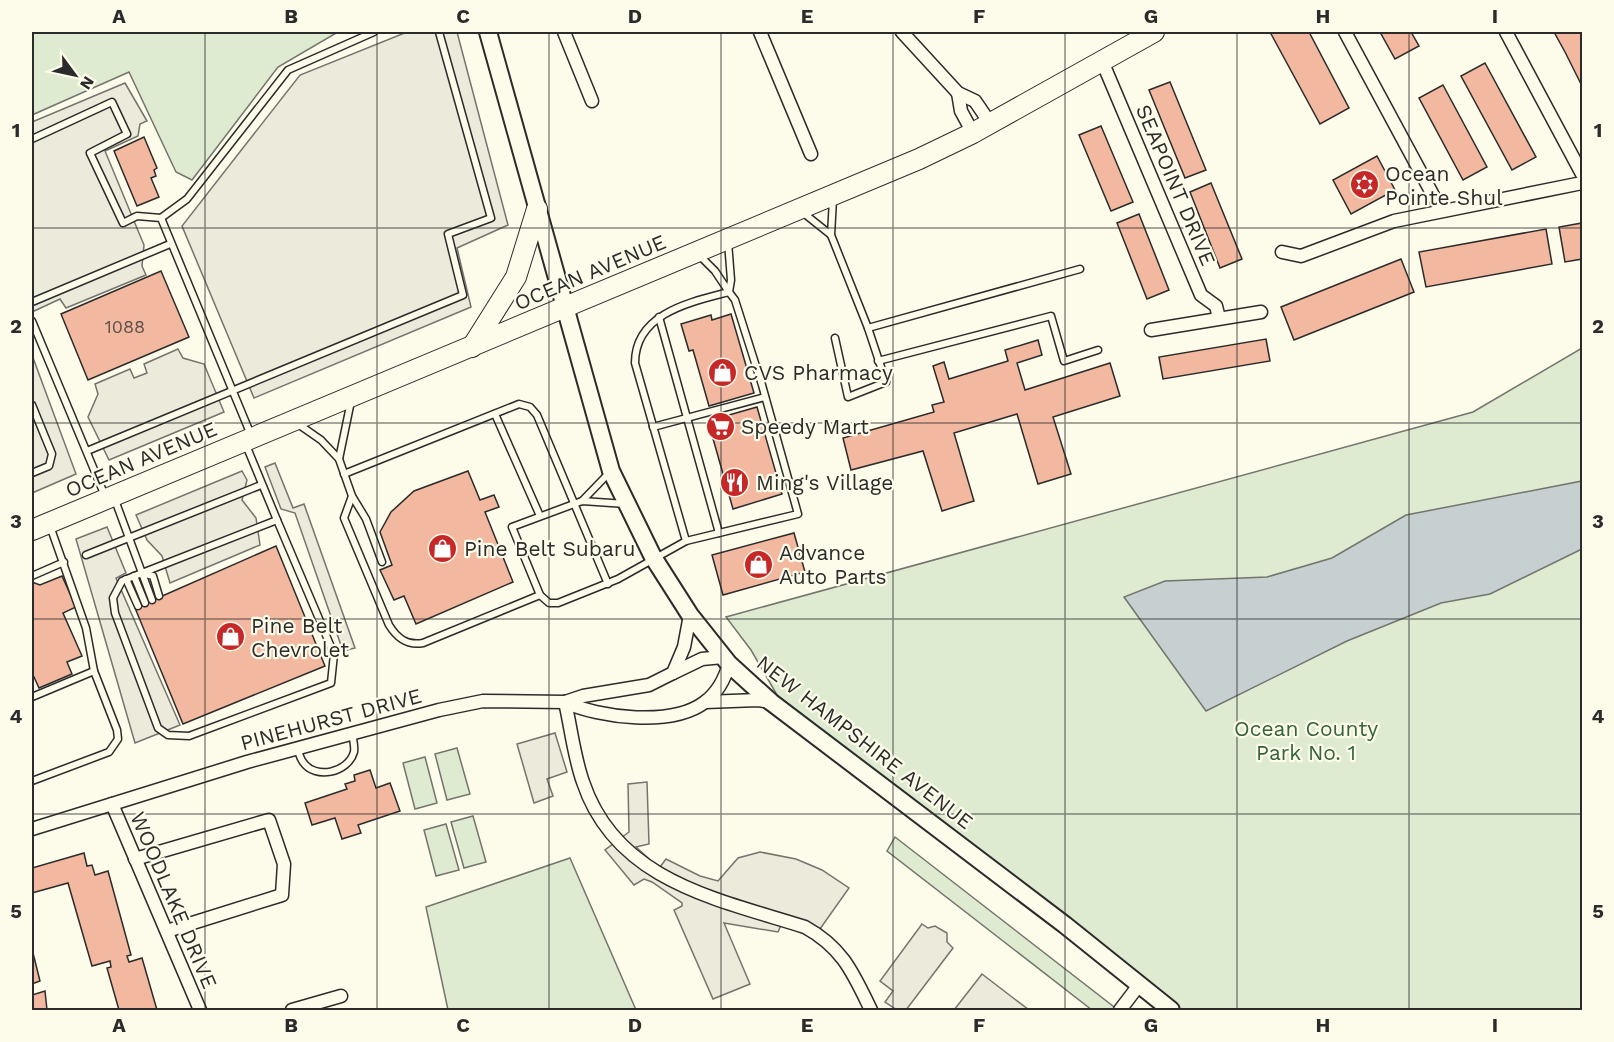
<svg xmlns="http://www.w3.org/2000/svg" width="1614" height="1042" viewBox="0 0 1614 1042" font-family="'Work Sans',sans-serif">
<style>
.green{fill:#deebd1;stroke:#74746e;stroke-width:1.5}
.parking{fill:#eceadb;stroke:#74746e;stroke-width:1.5}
.water{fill:#c7d0d0;stroke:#74746e;stroke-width:1.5}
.building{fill:#f2b8a0;stroke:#2b2b2b;stroke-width:1.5}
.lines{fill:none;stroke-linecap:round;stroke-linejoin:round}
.service-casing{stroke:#2b2b2b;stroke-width:9}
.minor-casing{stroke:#2b2b2b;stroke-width:15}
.secondary-casing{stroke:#2b2b2b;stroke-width:20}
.primary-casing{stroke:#2b2b2b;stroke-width:22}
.service{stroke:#fdfbea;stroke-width:6}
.minor{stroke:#fdfbea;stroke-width:12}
.secondary{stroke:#fdfbea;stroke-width:16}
.primary{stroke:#fdfbea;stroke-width:20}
.grid{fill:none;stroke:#2b2b2b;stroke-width:1.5;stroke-opacity:0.55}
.labels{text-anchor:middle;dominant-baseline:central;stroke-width:4.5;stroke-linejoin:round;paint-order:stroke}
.number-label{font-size:18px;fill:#5d4e48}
.poi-label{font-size:21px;fill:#2b2b2b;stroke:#fdfbea;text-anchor:start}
.street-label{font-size:21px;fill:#2b2b2b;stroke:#fdfbea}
.park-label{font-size:21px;fill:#34623c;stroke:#fdfbea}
.neatline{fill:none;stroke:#2b2b2b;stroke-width:2}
.grid-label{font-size:20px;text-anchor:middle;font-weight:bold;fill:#2b2b2b}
</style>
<rect width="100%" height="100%" fill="#fdfbea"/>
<g class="green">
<polygon points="32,32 338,32 278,67 192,180 176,172 129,72 32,115"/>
<polygon points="1582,348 1582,1010 1171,1010 928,820 777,695 751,650 726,617 1473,412"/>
<polygon points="457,748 470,794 447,800 435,754"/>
<polygon points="425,757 437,803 415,809 403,763"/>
<polygon points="473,816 486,862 464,868 451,822"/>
<polygon points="446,824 459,870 436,876 424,830"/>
<polygon points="895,837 1118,1010 1092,1010 887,851"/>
<polygon points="570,858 636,1010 448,1010 426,907"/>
</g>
<g class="parking">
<polygon points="407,32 457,32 508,225 457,248 471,307 254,398 182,226 300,75"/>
<polygon points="125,83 147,121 140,124 138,136 105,151 144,245 142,266 146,275 66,308 60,299 32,312 32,122"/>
<polygon points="178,349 183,358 204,364 224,412 109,460 88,417 98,394 95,384 130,369 134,378 147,373 144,364"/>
<polygon points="32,355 76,474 32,493"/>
<polygon points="275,463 293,508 304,504 355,648 343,651 295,513 281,509 265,467"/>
<polygon points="242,471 247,480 242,500 256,518 260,545 170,583 162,556 147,540 136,515"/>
<polygon points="107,527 126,573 116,578 180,725 135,743 76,539"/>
<polygon points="555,733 567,772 547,779 553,796 534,803 517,744"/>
<polygon points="647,782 649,844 636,847 657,866 660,867 666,859 700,876 718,881 738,858 760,852 796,859 822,870 849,888 815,936 782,923 778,932 724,923 750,984 713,999 674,910 682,906 682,903 652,882 644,879 634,885 605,850 629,832 628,784"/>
<polygon points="922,924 928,928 935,926 947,933 947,942 953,948 906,1010 897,1010 885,1002 893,991 880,981"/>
<polygon points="982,974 1029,1010 954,1010"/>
</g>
<polygon class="water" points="1582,481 1582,549 1490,594 1441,603 1347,641 1206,711 1124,597 1165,581 1267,577 1332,558 1406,515"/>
<g class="building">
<polygon points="1270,32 1309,32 1349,108 1320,124"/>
<polygon points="1380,32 1411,32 1419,46 1395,59"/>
<polygon points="1554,32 1582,32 1582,86 1565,52"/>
<polygon points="1485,63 1536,157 1512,170 1461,76"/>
<polygon points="1170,82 1206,170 1185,178 1149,90"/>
<polygon points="1443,85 1487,167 1463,180 1419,98"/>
<polygon points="1101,126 1133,202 1111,211 1079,135"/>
<polygon points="144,137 157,168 154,170 156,176 151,178 159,197 137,206 114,151"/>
<polygon points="1377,156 1395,190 1351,214 1333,180"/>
<polygon points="1211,183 1242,259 1220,268 1190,192"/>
<polygon points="1139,214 1169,290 1147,299 1117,223"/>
<polygon points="1582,223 1582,259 1565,262 1559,227"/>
<polygon points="1546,229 1552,264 1426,287 1419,252"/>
<polygon points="1401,259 1414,292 1294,340 1281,307"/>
<polygon points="161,271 189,337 88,380 61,314"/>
<polygon points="731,314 754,393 709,406 693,350 689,351 681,324 711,315 712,320"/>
<polygon points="1266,339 1270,361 1163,379 1159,357"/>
<polygon points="1038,340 1042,355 1017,363 1025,390 1110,363 1120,396 1053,417 1071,474 1038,484 1017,414 954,433 974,501 942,511 923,451 851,470 843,438 934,412 932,405 944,402 933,366 944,362 949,379 1008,361 1005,350"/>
<polygon points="757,407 782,494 733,509 708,421"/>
<polygon points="468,471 480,500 494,495 499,507 485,512 513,582 416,624 404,596 394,600 380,570 392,565 380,532 391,512 414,491"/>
<polygon points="794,533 805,572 723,595 712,555"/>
<polygon points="276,546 325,666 183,724 135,608"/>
<polygon points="62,576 76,607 63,613 82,656 67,662 72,674 39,688 34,677 32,678 32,582 40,585"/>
<polygon points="370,770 376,788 390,783 400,811 358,825 361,833 342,839 335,818 312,825 305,803 347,789 345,784 355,781 354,775"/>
<polygon points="84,853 87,866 92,865 95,875 108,871 131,955 127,956 129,962 142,958 157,1010 119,1010 107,968 111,967 110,961 92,966 68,883 32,893 32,868"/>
<polygon points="32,949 40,981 32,984"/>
<polygon points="45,991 47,1010 32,1010 32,995"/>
</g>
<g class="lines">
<defs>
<g id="service">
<polyline points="32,139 112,102 127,134 90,153 123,223 137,216 161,218 251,435"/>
<polyline points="833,199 831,235 868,328 886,382 848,397 835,338"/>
<polyline points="801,211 831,235"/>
<polyline points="161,218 187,199 288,70 374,32"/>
<polyline points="32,302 170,244"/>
<polyline points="659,317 719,533"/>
<polyline points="32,321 105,496"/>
<polyline points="868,328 1080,269"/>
<polyline points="878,361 1051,316 1064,361 1098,350"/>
<polyline points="32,405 52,454 49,466 32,473"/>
<polyline points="495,414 540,516"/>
<path d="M298,424L321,440L339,459L352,496L344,518L389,625C397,638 407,646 423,643L540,595L512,527L582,501L626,504"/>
<polyline points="653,427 765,397"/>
<polyline points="87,451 463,295 448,234 491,218 439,32"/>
<polyline points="339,459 351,401"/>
<polyline points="344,474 519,404 530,407 537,415 608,584"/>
<polyline points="352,496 366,519 382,562"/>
<polyline points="115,500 142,573 277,520 246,445"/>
<polyline points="582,501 609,473"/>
<polyline points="686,541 798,514 762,385 735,300 729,292 731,280 728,242"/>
<polyline points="86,555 261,485"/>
<polyline points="142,573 152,600"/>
<polyline points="32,576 64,562"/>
<polyline points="134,576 145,603"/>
<polyline points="126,579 138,606"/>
<path d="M540,595L549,603H558L618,579L686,541L635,363C635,313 691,302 729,292L715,271L699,255"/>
<polyline points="159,596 153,576 142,573 122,581 113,598 115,613 158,728 168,735 189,736 331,683 334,654 277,520"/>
<polyline points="32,697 94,671"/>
<path d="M297,748C299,753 300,758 303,762C315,780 348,773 354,752C355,747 353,739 352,733"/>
<polyline points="32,781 109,752 118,739 117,730 94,671 86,628 50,526"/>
</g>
<g id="minor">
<polyline points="564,32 592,101"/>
<polyline points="760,32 811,154"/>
<polyline points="902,32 958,93 975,101 990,123"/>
<polyline points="1345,32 1441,210"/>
<polyline points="1506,32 1582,174"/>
<polyline points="1102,61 1201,295 1216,306 1219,318"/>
<polyline points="958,93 961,111 973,133"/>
<polyline points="1282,252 1301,256 1394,221 1582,183"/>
<polyline points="1151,330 1261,312"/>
<polyline points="673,673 702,659 723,657"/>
<path d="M565,702C571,728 574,757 583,782C616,881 717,899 805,927C843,948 853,973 871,1010"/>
<path d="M565,702C600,718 672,727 705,702C717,693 725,678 729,664"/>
<polyline points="705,702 758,700 771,702"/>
<polyline points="112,804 200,1010"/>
<polyline points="32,829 247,762 439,710 483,701 565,702 583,696 649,685 673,673 684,647 690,615"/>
<polyline points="135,859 269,820 284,864 282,895 167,931"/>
<polyline points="292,1010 341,996"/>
<polyline points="1120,1010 1139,985"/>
</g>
<polyline id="secondary" points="488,32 611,471 653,557 690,615 729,664 771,702 1065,925 1171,1010"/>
<g id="primary">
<polyline points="472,347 516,277 537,209"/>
<polyline points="32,530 919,159 973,133 1154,32"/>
</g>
</defs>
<use href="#service" class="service-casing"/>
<use href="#minor" class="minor-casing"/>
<use href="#secondary" class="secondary-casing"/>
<use href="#primary" class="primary-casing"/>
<use href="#service" class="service"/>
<use href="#minor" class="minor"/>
<use href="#secondary" class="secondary"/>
<use href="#primary" class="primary"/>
</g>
<path class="grid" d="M205,32V1010M377,32V1010M549,32V1010M721,32V1010M893,32V1010M1065,32V1010M1237,32V1010M1409,32V1010M32,228H1582M32,423H1582M32,619H1582M32,814H1582"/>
<defs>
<symbol id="synagogue-disc" viewBox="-11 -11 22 22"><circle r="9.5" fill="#c62828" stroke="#fdfbea"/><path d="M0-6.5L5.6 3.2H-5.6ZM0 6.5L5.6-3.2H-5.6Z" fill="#fff"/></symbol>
<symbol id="shop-disc" viewBox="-11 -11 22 22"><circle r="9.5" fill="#c62828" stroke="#fdfbea"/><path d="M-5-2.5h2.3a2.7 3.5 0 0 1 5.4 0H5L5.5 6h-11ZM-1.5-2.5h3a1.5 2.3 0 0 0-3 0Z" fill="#fff"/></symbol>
<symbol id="supermarket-disc" viewBox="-11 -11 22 22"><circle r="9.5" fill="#c62828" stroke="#fdfbea"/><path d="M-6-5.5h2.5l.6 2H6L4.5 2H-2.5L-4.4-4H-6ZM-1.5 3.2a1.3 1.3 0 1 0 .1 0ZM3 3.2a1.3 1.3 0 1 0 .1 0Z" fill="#fff"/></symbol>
<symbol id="restaurant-disc" viewBox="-11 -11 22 22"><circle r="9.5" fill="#c62828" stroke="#fdfbea"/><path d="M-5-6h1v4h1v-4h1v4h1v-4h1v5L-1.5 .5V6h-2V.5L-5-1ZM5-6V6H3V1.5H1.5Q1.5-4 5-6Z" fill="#fff"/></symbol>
</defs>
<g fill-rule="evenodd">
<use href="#synagogue-disc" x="1348" y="168" width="33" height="33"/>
<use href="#shop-disc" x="706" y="356" width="33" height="33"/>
<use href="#supermarket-disc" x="704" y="410" width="33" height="33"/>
<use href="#restaurant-disc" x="718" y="466" width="33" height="33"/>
<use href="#shop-disc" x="426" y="532" width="33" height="33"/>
<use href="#shop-disc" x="742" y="548" width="33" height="33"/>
<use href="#shop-disc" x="214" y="620" width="33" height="33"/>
</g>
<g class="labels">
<g class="number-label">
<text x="125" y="326">1088</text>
</g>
<g class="poi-label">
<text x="1385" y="173">Ocean<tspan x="1385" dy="24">Pointe Shul</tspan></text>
<text x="744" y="372">CVS Pharmacy</text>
<text x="741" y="426">Speedy Mart</text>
<text x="756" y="482">Ming's Village</text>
<text x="464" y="548">Pine Belt Subaru</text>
<text x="779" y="552">Advance<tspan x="779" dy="24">Auto Parts</tspan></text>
<text x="251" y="625">Pine Belt<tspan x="251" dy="24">Chevrolet</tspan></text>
</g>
<g class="street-label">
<text transform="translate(1176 185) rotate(67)">SEAPOINT DRIVE</text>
<text transform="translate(590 272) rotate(-23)">OCEAN AVENUE</text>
<text transform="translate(141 459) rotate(-23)">OCEAN AVENUE</text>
<text transform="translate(331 719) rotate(-15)">PINEHURST DRIVE</text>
<text transform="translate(865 742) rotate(38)">NEW HAMPSHIRE AVENUE</text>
<text transform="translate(174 900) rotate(67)">WOODLAKE DRIVE</text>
</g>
<g class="park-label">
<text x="1306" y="728">Ocean County<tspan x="1306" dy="24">Park No. 1</tspan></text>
</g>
</g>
<rect width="1614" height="1042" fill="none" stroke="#fdfbea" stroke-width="66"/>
<g transform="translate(75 75) rotate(123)" stroke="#fdfbea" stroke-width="4.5" paint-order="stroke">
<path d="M0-4.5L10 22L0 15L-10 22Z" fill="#2b2b2b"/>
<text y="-9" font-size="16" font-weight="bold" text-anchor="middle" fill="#2b2b2b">N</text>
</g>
<rect x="33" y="33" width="1548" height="976" class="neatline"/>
<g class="grid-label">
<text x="119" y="23">A</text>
<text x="291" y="23">B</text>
<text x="463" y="23">C</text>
<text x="635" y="23">D</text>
<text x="807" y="23">E</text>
<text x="979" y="23">F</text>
<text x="1151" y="23">G</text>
<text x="1323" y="23">H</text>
<text x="1495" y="23">I</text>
<text x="16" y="137">1</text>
<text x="1598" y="137">1</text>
<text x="16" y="333">2</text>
<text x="1598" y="333">2</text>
<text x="16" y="528">3</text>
<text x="1598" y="528">3</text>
<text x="16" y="723">4</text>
<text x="1598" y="723">4</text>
<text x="16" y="918">5</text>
<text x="1598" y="918">5</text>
<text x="119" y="1032">A</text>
<text x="291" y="1032">B</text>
<text x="463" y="1032">C</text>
<text x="635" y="1032">D</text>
<text x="807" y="1032">E</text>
<text x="979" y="1032">F</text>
<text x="1151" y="1032">G</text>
<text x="1323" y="1032">H</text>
<text x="1495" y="1032">I</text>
</g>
</svg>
